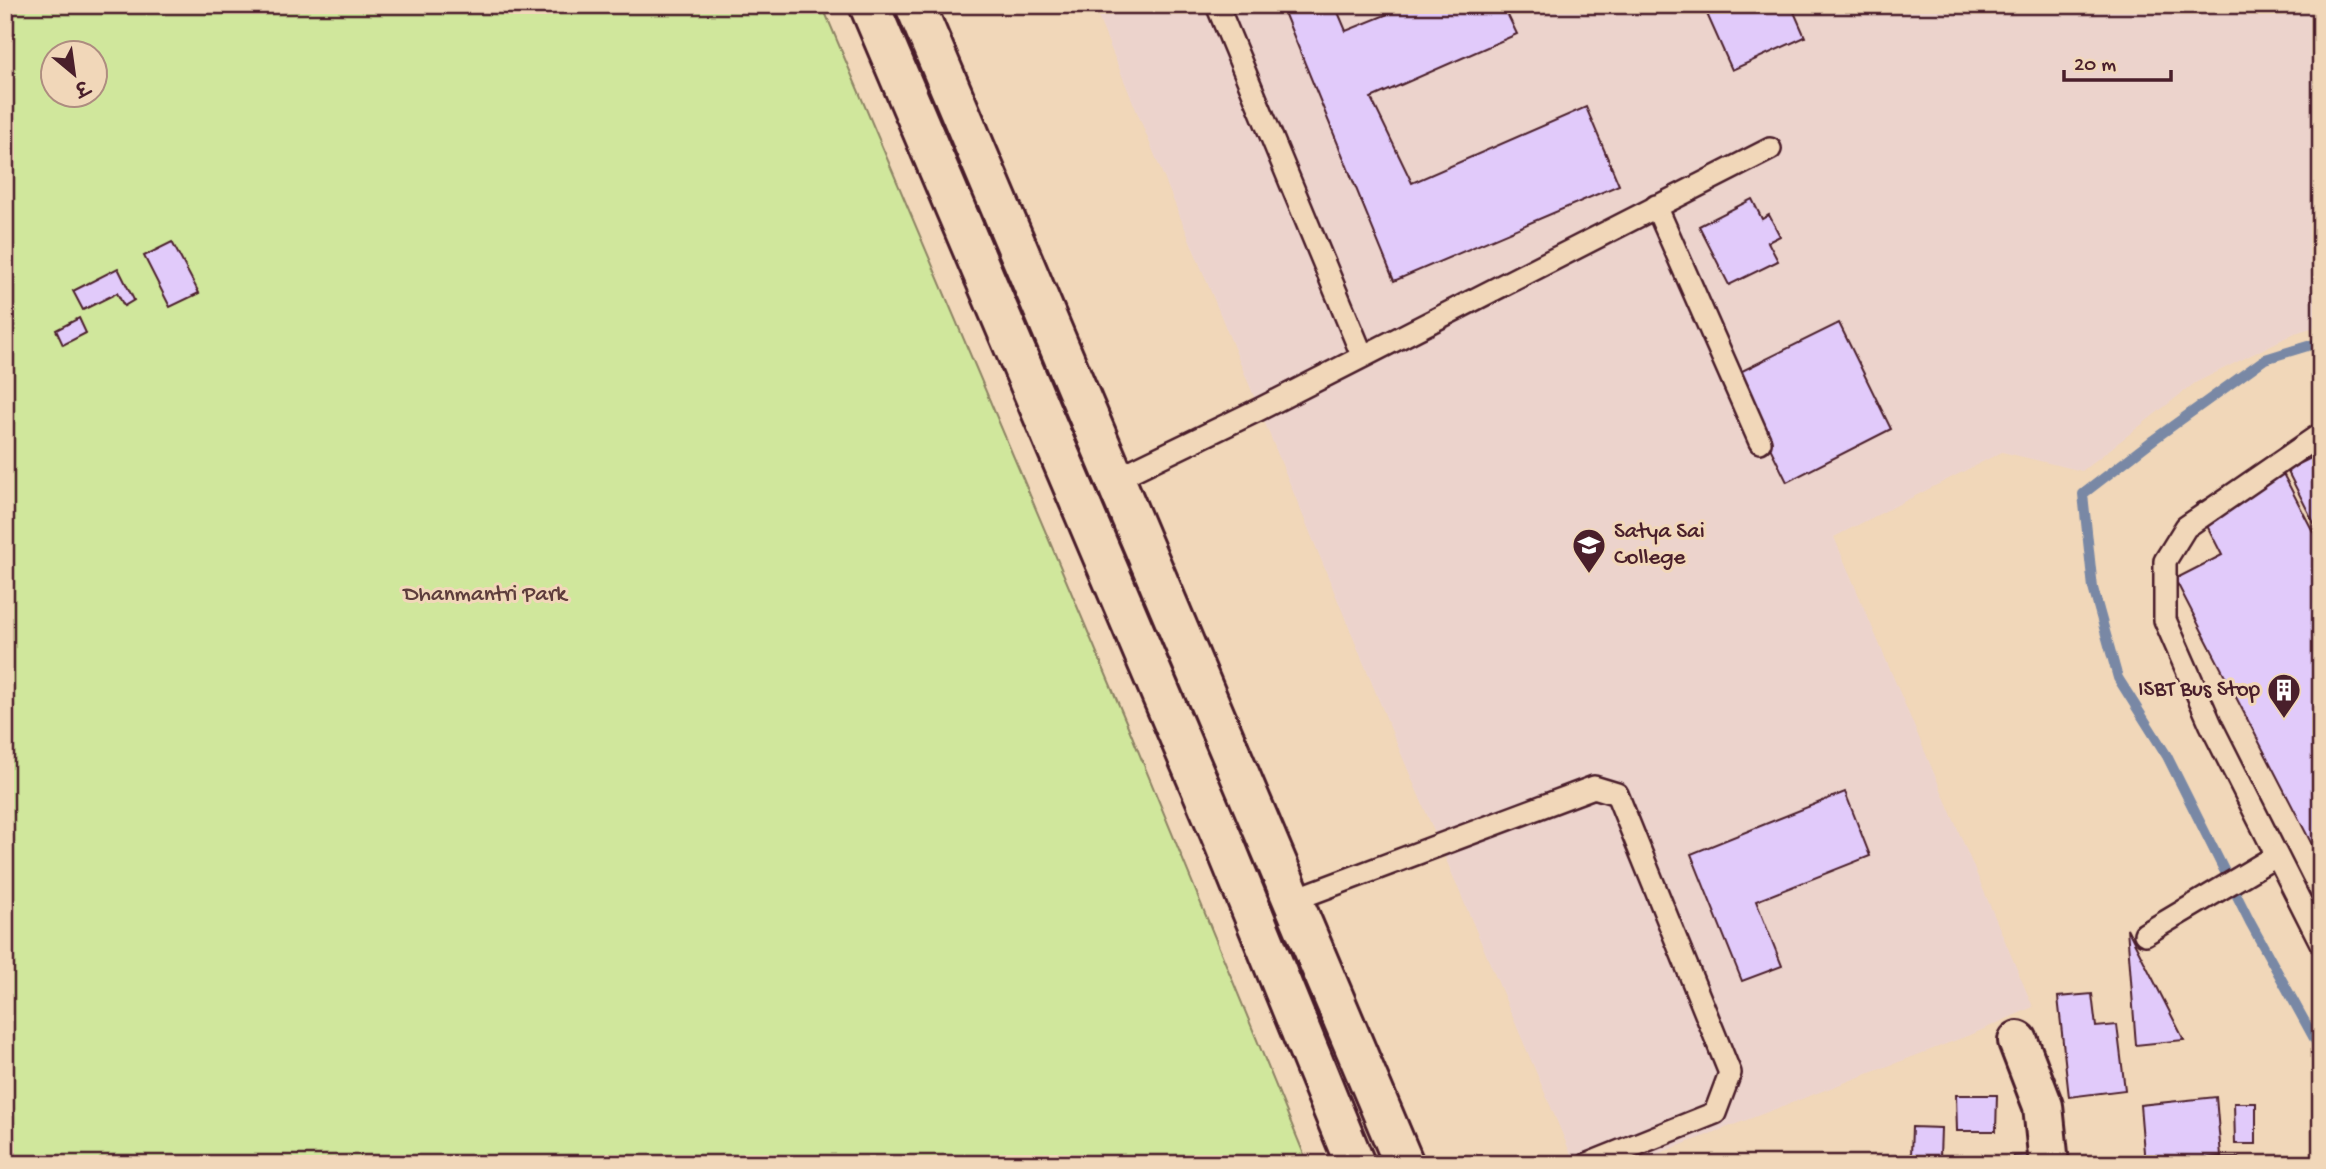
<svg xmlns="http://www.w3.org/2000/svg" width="2326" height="1169" viewBox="0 0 2326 1169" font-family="'Gochi Hand','Playpen Sans Deva',sans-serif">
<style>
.built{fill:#ecd3cc}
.green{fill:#d0e79c;stroke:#8d8364;stroke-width:2;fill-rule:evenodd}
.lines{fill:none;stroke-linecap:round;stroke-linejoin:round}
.stream{stroke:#7988a5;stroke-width:10}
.building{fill:#e1cafa;stroke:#4a1f2b;stroke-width:2}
.service-casing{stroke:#4a1f2b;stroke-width:26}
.minor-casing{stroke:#4a1f2b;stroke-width:44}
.secondary-casing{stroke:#4a1f2b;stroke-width:44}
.service{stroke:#f1d7b9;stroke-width:21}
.minor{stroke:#f1d7b9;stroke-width:38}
.secondary{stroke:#f1d7b9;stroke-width:38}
.labels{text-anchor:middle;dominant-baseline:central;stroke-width:6;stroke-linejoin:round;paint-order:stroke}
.poi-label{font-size:23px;fill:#4a1f2b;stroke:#f1d7b9;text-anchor:start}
.park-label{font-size:23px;fill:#5e3d3c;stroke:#f1d7b9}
</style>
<rect width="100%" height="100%" fill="#f1d7b9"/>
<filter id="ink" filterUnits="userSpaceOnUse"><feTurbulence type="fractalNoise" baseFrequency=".0143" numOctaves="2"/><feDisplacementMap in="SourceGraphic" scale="14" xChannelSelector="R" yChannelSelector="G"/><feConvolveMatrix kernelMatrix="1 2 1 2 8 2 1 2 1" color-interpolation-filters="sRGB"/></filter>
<g filter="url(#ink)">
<polygon class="built" points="1093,5 2321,5 2321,325 2295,333 2195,383 2082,471 2002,452 1834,537 2033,1007 1975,1033 1631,1164 1575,1164 1394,737"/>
<path class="green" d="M5,5H822L1130,731L1308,1164H5ZM52,52H94V94H52Z"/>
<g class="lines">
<polyline class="stream" points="2321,342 2265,359 2153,440 2083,494 2093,588 2118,678 2167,756 2250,922 2321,1051"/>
</g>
<g class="building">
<polygon points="1281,5 1335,5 1346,31 1410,5 1503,5 1517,34 1371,98 1412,183 1586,107 1619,185 1394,281"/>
<polygon points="1703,5 1791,5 1805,37 1732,70"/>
<polygon points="1752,199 1762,219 1769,215 1780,236 1768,242 1778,261 1729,285 1699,226"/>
<polygon points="172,242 199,293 170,307 144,256"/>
<polygon points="118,268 134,300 124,306 117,293 83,310 73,291"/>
<polygon points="79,318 86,333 63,345 56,330"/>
<polygon points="1839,323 1891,429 1787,482 1734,375"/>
<polygon points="2321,453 2321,537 2287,470"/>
<polygon points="2277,462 2321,547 2321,862 2175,579 2222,555 2196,504"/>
<polygon points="1845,792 1870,856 1756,901 1782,966 1742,981 1691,854"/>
<polygon points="2127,928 2184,1040 2136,1045"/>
<polygon points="2092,994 2096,1027 2117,1025 2125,1090 2069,1097 2058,997"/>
<polygon points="1956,1095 1997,1095 1996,1131 1957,1131"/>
<polygon points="2216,1097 2221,1156 2145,1164 2140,1105"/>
<polygon points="2234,1103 2256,1103 2256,1144 2235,1144"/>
<polygon points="1912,1127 1941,1128 1940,1157 1911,1156"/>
<polygon points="2039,1155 2040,1164 2013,1164 2013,1156"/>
<polygon points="2214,1158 2240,1158 2241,1164 2214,1164"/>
<polygon points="1923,1161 1923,1164 1884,1164 1884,1162"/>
</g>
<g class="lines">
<defs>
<g id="service">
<polyline points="1217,5 1362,355"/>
<polyline points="1656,206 1760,442"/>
<polyline points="2321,434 2186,527 2165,561 2165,620 2211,725 2321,943"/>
<polyline points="1115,479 1260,409 1770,149"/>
<polyline points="1293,900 1594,787 1617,794 1730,1073 1715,1113 1588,1164"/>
<polyline points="2145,934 2276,856"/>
</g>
<polyline id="minor" points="2018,1041 2043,1106 2049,1164"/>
<g id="secondary">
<polyline points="869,5 1222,838 1355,1164"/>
<polyline points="915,5 1404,1164"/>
</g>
</defs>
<use href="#service" class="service-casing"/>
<use href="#minor" class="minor-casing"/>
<use href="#secondary" class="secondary-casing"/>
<use href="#service" class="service"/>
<use href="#minor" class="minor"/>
<use href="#secondary" class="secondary"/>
</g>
</g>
<defs>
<symbol id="university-pin" viewBox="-11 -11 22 30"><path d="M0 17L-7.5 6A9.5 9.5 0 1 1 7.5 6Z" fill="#4a1f2b" stroke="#f1d7b9"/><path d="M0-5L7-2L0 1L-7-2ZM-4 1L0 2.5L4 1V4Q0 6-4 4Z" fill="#fff"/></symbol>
<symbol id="building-pin" viewBox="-11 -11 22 30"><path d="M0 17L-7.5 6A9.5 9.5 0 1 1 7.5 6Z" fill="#4a1f2b" stroke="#f1d7b9"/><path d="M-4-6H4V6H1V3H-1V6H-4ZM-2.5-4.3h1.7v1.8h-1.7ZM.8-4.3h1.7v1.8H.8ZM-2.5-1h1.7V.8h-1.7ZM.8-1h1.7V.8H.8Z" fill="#fff"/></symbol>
</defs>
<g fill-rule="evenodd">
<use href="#university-pin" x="1570" y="526" width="38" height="52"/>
<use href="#building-pin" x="2265" y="671" width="38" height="52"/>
</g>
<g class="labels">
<g class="poi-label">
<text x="1614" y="532">Satya Sai<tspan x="1614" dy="26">College</tspan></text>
<text x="2260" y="690" text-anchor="end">ISBT Bus Stop</text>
</g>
<g class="park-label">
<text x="485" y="595">Dhanmantri Park</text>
</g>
</g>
<rect width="2326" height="1169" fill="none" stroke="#f1d7b9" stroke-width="28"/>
<rect x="14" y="14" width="2298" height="1141" fill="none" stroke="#4a1f2b" stroke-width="2.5" filter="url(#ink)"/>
<g transform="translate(74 74) rotate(151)"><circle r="33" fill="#f1d7b9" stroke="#ae8d80" stroke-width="2"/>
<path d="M0-5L12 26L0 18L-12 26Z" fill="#4a1f2b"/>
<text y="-10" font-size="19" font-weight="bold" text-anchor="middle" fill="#4a1f2b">उ</text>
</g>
<path d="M2064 70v10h107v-10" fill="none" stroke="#4a1f2b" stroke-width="3.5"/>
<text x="2074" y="70" font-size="21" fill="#4a1f2b" stroke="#f1d7b9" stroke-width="5" paint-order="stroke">20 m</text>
</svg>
